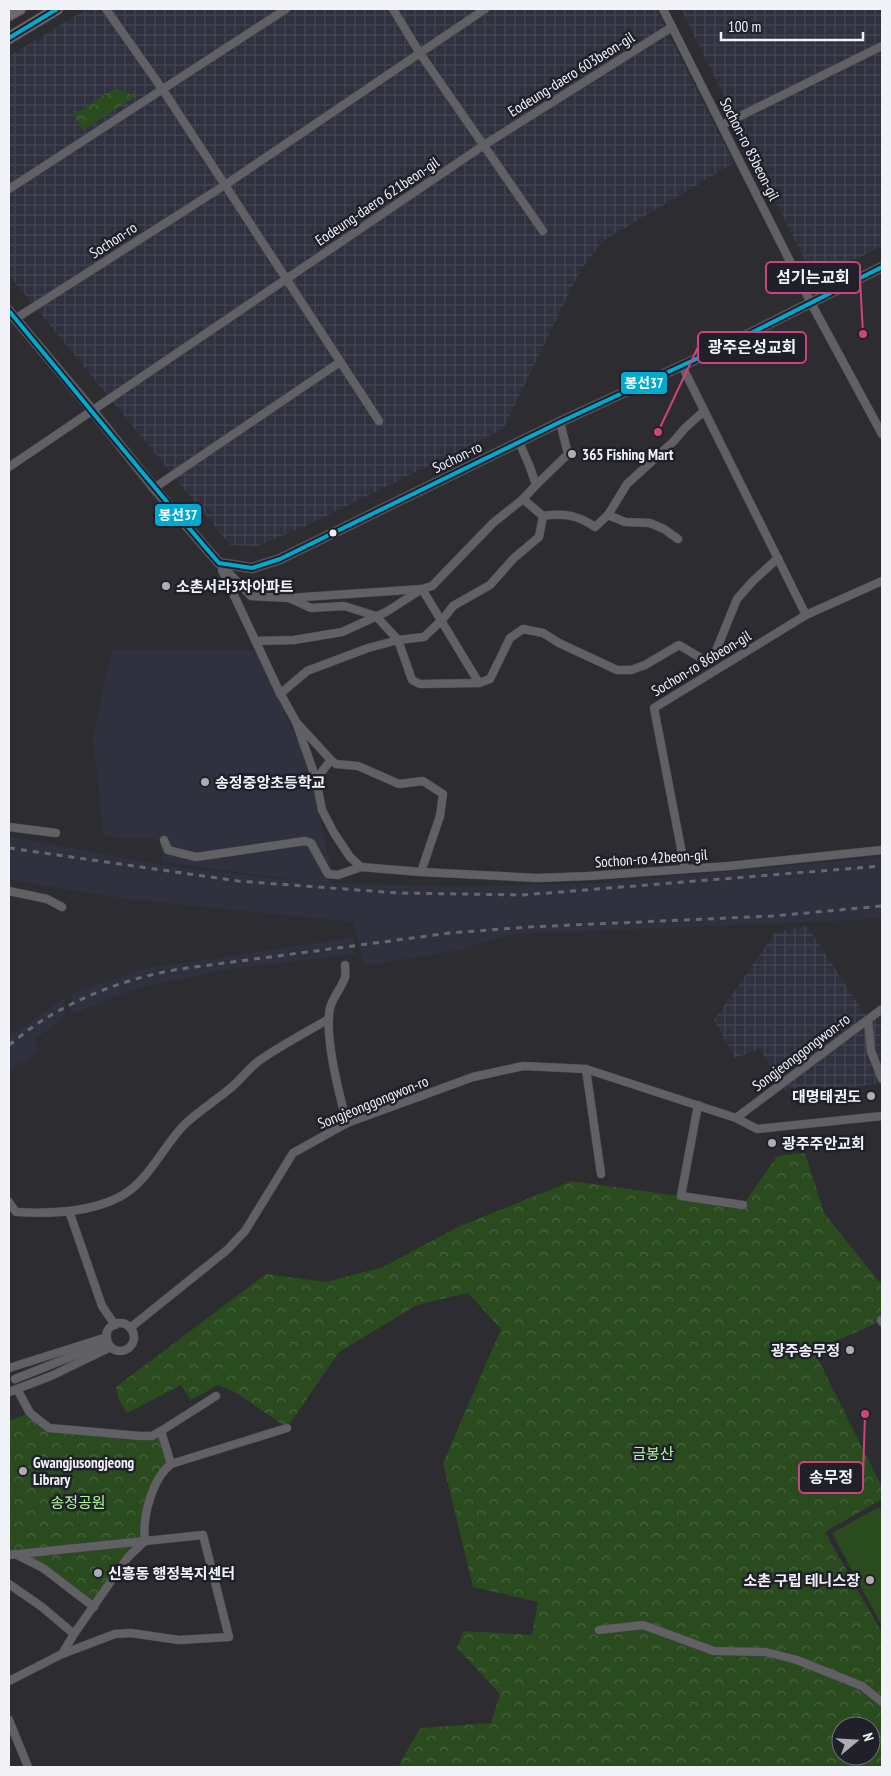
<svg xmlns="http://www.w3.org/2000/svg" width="891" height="1776" viewBox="0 0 891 1776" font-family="'PT Sans Narrow','Noto Sans KR',sans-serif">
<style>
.industrial{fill:url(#industrial-grid)}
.built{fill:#2f313f}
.green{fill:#294b1e}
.forest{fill:url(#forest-crowns);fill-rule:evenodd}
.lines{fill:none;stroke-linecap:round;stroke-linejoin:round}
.minor-casing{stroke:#49494e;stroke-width:9}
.tertiary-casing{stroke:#49494e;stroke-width:11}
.primary-casing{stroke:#49494e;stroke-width:13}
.minor{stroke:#616165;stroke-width:8}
.tertiary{stroke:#616165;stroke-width:9}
.primary{stroke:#70686d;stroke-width:11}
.rail{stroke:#68686c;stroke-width:3;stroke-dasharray:6 6;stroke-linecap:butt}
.bus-1-casing{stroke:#1f202a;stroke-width:8}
.bus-1{stroke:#00a9ce;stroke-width:4}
.poi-dot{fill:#adadb3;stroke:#1f202a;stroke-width:2}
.bus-dot{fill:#f2f3f9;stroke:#1f202a;stroke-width:2}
.labels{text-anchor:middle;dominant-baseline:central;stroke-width:5;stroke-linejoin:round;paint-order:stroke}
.street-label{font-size:15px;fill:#f2f3f9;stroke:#1f202a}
.poi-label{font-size:15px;font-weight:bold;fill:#f2f3f9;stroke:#1f202a;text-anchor:start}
.park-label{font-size:15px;fill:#b0fb97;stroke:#1f202a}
.leader{fill:none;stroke:#cc447b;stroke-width:2}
.callout-dot{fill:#cc447b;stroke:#1f202a;stroke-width:2}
.callout{fill:#1f202a;stroke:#cc447b;stroke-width:2}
.callout-label{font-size:16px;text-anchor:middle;font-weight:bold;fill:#f2f3f9}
.line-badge{stroke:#1f202a;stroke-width:2}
.badge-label{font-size:14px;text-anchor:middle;font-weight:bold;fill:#fff}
</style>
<defs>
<pattern id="industrial-grid" width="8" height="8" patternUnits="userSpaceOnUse" patternTransform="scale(1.25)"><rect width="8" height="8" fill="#2f313f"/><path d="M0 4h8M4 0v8" fill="none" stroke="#434552"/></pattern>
<pattern id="forest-crowns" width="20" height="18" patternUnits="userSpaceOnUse" patternTransform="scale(1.25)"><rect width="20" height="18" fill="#294b1e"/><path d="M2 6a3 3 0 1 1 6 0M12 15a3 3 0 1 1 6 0" fill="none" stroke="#48653f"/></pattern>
</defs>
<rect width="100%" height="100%" fill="#2c2c31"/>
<g class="industrial">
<polygon points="87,9 656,9 734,163 603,241 580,271 503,429 308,525 258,546 230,545 9,275 9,56"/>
<polygon points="681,9 882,9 882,246 844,265 823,272 813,271 804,259"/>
<polygon points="807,926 868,1019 882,1009 882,1083 790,1096 781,1084 760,1049 735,1058 714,1020 776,932"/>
</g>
<g class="built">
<polygon points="112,649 256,650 306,758 332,872 330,884 474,886 598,883 882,857 882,917 861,920 513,934 459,950 364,966 353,922 127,899 9,880 9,836 161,865 325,884 163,862 159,839 104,837 93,738"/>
<polygon points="354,937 356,954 225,970 134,989 70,1015 72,993 153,966 193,962"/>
<polygon points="66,997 64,1018 35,1039 39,1051 27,1060 9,1069 9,1037"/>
</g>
<polygon class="green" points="879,1507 882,1513 882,1626 832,1533"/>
<g class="forest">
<polygon points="115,88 130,94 138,95 83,130 73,115"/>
<path d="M805,1153L824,1213L882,1285V1322L881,1321L814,1351L882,1487V1499L825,1532L882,1633V1767H398L420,1728L491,1723L500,1694L457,1648L464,1631L532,1635L538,1602L473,1587L443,1463L501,1329L468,1293L417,1305L339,1352L287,1428L238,1394L218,1385L191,1400L181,1385L127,1413L119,1400L116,1387L266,1274L326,1282L383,1267L460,1226L572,1181L743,1205L777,1156ZM841,1726H871V1756H841Z"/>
<polygon points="30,1413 49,1428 140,1436 161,1431 171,1464 147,1506 145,1541 94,1607 43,1568 9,1555 9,1421"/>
</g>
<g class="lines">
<defs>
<g id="minor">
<polyline points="106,9 163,90 379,421"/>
<polyline points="393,9 419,52 543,231"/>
<polyline points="663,9 811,303 882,434"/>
<polyline points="722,125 882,46"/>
<polyline points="9,189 286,9"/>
<polyline points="15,319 225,185 485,9"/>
<polyline points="682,366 806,615"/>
<polyline points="519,442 530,467 536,485 523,499 543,516"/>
<polyline points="9,467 484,145 672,27"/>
<polyline points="536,485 568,454 560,422"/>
<polyline points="154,488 340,362"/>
<polyline points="608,515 625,522 650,523 664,529 678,539"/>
<polyline points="219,563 251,596 289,598 422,589 479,683"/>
<polyline points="222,570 279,691 296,722 316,779"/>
<polyline points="289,598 311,608 344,606 376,616 398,640 412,680 420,684 479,683 490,679 510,638 523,629 543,633 559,643 617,670 631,670 645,665 679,645 706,661 713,658 737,599 752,582 778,558"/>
<polyline points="256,641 294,640 342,632 386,612 422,589 432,586 493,523 523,499"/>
<path d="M280,694L307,671L368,648L398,640L424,637L443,619L453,606L490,585L514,558L539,537L543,516C564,513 578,515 595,527L608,515L627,484L674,441L685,428L703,412"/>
<polyline points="296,722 331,760 316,779 322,810 334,833 350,857 361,867 421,872 440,816 443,794 423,781 399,784 358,766 336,764 331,760"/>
<polyline points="9,827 56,833"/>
<polyline points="164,840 168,850 196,857 305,841 311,843 328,874 338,875 361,867"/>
<polyline points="685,869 654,708 806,615 882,581"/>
<polyline points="421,872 537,878 589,876 729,866 882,850"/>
<polyline points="9,891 47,899 62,907"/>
<path d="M345,965C345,969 346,973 345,977C343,986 333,996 330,1008C324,1037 339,1094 347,1123"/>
<polyline points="868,1020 871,1051 882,1079"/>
<polyline points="586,1069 601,1174"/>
<polyline points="698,1105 681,1196 743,1205"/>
<polyline points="736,1118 757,1129 882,1116"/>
<path d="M9,1202L16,1212C51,1214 92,1213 123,1195C150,1179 163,1146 185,1124C200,1110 218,1099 233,1086C242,1078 250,1067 260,1060C282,1045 306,1032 329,1019"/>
<polyline points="69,1211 102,1306 115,1325"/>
<polyline points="881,1320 882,1322"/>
<circle cx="120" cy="1337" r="14"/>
<polyline points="130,1328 227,1250 245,1231 293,1153 347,1123 473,1077 523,1066 586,1069 736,1118 882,1009"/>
<polyline points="9,1368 107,1337"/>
<polyline points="15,1379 108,1342"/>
<polyline points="9,1392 51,1376 111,1347"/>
<polyline points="161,1431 216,1396"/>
<polyline points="171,1464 287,1428"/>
<polyline points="15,1554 43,1568 94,1607"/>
<path d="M9,1555L145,1541C142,1517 152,1479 171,1464L161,1431L152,1436H140L49,1428L30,1413L17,1389"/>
<polyline points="9,1584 42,1607 74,1634"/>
<polyline points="599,1630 643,1625 714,1651 766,1652 797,1660 862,1686 882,1702"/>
<polyline points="9,1681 62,1654 115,1634 131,1633 179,1640 229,1637 203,1535 145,1541 128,1557 74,1634 62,1654"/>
<polyline points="9,1720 28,1767"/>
</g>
<polyline id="tertiary" points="9,311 92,410 154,488 219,563 252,568 280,559 560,422 735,341 882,267"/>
<g id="primary">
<polyline points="9,15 20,9"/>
<polyline points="9,38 57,9"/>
</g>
</defs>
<use href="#minor" class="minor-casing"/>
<use href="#tertiary" class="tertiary-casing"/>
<use href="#primary" class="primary-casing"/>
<use href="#minor" class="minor"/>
<use href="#tertiary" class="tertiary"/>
<use href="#primary" class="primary"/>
<g class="rail">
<polyline points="9,848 238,881 398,893 523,895 882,866"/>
<path d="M9,1045C20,1037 31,1027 43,1020C85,994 132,977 180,969L450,933L528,927L773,916L882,906"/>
</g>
<defs>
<g id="bus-1">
<polyline points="9,38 57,9"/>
<path d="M9,311C79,395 147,480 219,563L252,568L280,559L560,422L735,341L882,267"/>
</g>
</defs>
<use href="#bus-1" class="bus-1-casing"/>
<use href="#bus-1" class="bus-1"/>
</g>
<g class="poi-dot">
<circle cx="572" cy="454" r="5"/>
<circle cx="166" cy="586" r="5"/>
<circle cx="205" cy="782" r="5"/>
<circle cx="871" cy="1096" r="5"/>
<circle cx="772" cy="1143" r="5"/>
<circle cx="850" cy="1350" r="5"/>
<circle cx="23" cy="1471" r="5"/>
<circle cx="98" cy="1573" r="5"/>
<circle cx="870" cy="1580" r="5"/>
</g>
<circle class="bus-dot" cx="333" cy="533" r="4.5"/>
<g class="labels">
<g class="street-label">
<text transform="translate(571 74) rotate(-32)">Eodeung-daero 603beon-gil</text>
<text transform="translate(750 149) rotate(63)">Sochon-ro 85beon-gil</text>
<text transform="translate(377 201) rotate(-34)">Eodeung-daero 621beon-gil</text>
<text transform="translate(113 240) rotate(-33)">Sochon-ro</text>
<text transform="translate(457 457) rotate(-26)">Sochon-ro</text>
<text transform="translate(701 663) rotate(-31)">Sochon-ro 86beon-gil</text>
<text transform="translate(651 858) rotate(-4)">Sochon-ro 42beon-gil</text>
<text transform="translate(801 1052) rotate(-37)">Songjeonggongwon-ro</text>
<text transform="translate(373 1102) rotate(-22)">Songjeonggongwon-ro</text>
</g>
<g class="poi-label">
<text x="582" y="454">365 Fishing Mart</text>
<text x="176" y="586">소촌서라3차아파트</text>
<text x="215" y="782">송정중앙초등학교</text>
<text x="861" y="1096" text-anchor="end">대명태권도</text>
<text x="782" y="1143">광주주안교회</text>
<text x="840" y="1350" text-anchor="end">광주송무정</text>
<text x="33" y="1462">Gwangjusongjeong<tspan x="33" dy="17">Library</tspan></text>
<text x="108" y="1573">신흥동 행정복지센터</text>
<text x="860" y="1580" text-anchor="end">소촌 구립 테니스장</text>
</g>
<g class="park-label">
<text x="653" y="1453">금봉산</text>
<text x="78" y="1502">송정공원</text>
</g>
</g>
<path class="leader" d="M863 334L860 278M658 432L698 347M865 1414L863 1477"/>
<g class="callout-dot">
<circle cx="863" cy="334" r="5"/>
<circle cx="658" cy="432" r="5"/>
<circle cx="865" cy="1414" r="5"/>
</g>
<g class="callout">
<rect x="766" y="262" width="94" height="31" rx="5"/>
<rect x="698" y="332" width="108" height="31" rx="5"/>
<rect x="799" y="1462" width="64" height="31" rx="5"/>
</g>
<g class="callout-label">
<text x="813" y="283">섬기는교회</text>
<text x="752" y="353">광주은성교회</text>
<text x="831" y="1483">송무정</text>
</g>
<g class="line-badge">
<rect x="620" y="371" width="48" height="24" rx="5" fill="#00a9ce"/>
<rect x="154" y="503" width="48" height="24" rx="5" fill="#00a9ce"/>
</g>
<g class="badge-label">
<text x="644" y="388">봉선37</text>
<text x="178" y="520">봉선37</text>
</g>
<rect width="891" height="1776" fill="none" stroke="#f2f3f9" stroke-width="20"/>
<g transform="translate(856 1741) rotate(72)"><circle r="24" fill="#1f202a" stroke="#73747d"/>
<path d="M0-4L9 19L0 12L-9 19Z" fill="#adadb3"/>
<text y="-8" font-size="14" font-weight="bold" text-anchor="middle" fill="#f2f3f9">N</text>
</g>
<path d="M721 32v8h142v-8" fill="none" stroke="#f2f3f9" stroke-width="2.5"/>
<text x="728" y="32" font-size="15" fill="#f2f3f9" stroke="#1f202a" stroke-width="4" paint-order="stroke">100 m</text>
</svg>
